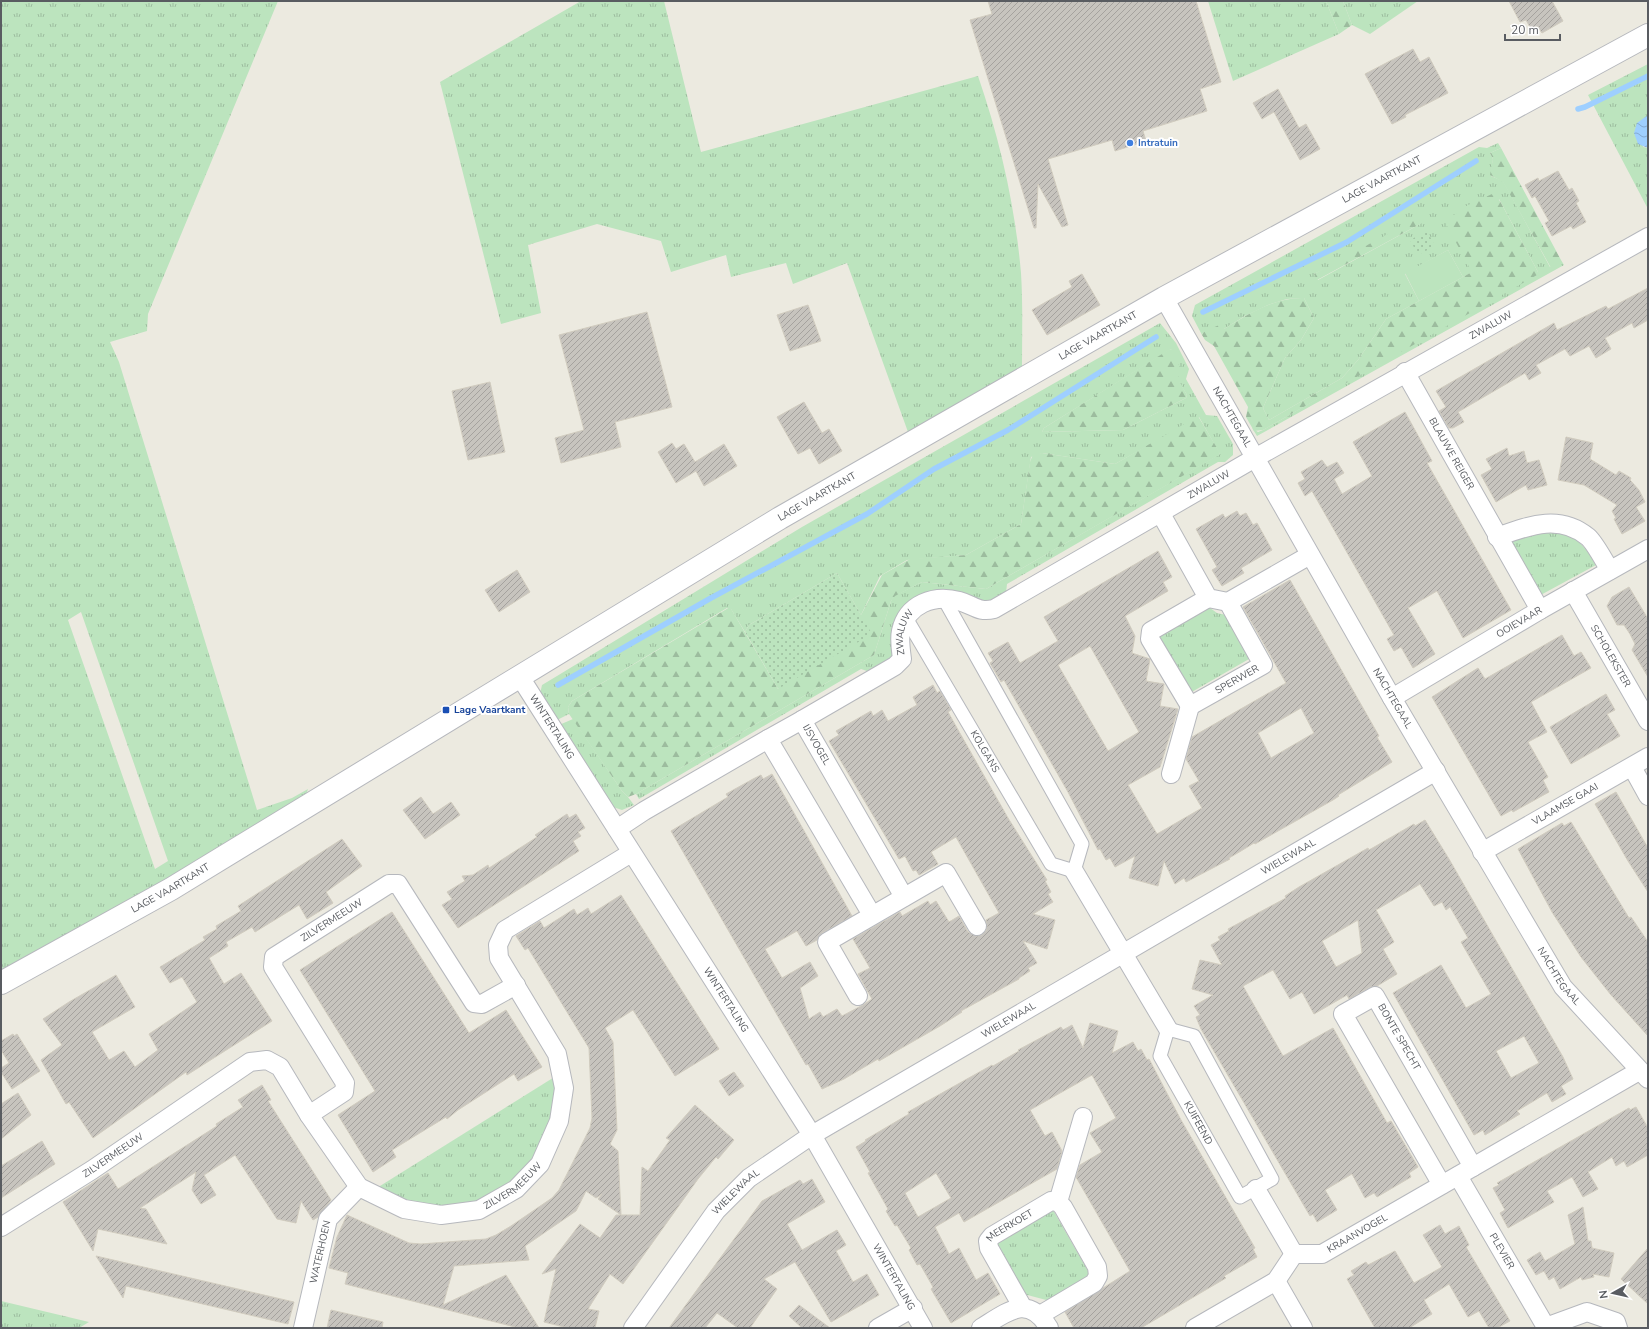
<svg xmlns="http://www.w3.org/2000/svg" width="1649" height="1329" viewBox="0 0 1649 1329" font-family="'Nunito Sans',sans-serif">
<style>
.grass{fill:url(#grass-tufts);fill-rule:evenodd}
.forest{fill:url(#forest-firs)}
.park{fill:url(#park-dots)}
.garden{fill:#bce4be}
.water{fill:url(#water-waves)}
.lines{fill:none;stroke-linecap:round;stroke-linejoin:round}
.stream{stroke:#9ecfff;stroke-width:5.5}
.building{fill:url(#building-hatch);stroke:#d1ccbf;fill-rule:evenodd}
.pedestrian-casing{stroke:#b6b8bd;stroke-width:15}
.minor-casing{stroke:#b6b8bd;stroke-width:20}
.tertiary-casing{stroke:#b6b8bd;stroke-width:24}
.pedestrian{stroke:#fff;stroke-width:13}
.minor{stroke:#fff;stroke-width:18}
.tertiary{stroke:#fff;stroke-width:22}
.shop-dot{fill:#3f7fe0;stroke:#fff;stroke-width:1.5}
.transit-dot{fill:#1a4fb4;stroke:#fff;stroke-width:1.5}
.labels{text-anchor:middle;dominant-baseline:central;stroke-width:4;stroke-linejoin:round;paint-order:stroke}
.shop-label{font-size:10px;font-weight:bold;fill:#366cbe;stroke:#fff;text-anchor:start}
.street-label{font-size:10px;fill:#595c61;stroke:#fff}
.transit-label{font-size:10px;font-weight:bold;fill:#164399;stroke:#fff;text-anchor:start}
</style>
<defs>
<pattern id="grass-tufts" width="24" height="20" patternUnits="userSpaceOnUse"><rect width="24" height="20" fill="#bce4be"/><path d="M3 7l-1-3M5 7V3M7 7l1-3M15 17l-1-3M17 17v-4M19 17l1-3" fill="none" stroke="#9cbc9e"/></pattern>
<pattern id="forest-firs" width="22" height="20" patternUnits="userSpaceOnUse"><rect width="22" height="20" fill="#bce4be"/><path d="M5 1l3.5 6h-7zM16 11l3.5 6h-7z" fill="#9cbc9e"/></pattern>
<pattern id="park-dots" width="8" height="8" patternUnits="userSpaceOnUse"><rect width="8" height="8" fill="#bce4be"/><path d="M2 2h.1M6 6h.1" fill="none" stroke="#9cbc9e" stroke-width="1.8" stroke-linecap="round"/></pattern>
<pattern id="water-waves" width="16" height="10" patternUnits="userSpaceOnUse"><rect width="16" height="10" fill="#9ecfff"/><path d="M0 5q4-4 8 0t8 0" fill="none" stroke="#84abd2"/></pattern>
<pattern id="building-hatch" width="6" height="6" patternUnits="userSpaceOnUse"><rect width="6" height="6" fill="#c7c4be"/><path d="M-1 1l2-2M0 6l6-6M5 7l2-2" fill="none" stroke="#a5a29e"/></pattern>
</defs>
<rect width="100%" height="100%" fill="#eceae0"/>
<g class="grass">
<path d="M1,1H278L148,314L147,331L110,342L119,362L257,810L292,798L308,789L304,801L1,975ZM81,612L168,861L155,869L68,620Z"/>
<path d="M581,1H664L701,152L978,76C1000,140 1015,205 1021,273C1023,304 1022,336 1022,367L908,432L847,263L793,284L786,263L731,277L726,255L671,272L661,241L597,224L528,245L541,313L501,324L440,82Z"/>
<polygon points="1208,1 1326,1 1339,34 1233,81"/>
<polygon points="1343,1 1418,1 1370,34 1352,25"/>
<polygon points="1648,64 1648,115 1643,147 1648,148 1648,209 1588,95"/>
<path d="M1498,143L1501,148L1490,153L1493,159L1491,176L1503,181L1550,267L1561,260L1564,265L1257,436L1252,428L1258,432L1263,430L1538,272L1499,199L1473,272L1463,277L1448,250L1405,274L1419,301L1386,319L1358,360L1342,378L1269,420L1263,408L1285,358L1301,340L1314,318L1304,298L1287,299L1268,305L1245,316L1224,329L1203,333L1202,335L1192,316L1195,305L1479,147L1487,148ZM1422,223L1318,280L1314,274Z"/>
<path d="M1160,323L1176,343L1189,369L1186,379L1206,415L1217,416L1233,444V455L1225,462H1218L1007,584L1006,593L986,605L917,598L896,656L870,672L861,669L639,799L636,794L874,655L891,601L894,596L922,582L986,589L1220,454L1199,417L1115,464L1042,453L1031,457L1021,524L966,555L907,560L880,576L861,615L837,573L749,625L745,632L731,609L727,608L572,701L568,707L569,714L557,720L540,694L542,685L557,676L802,527ZM1171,349L1179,382L1187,395L1186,398L1123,430L1042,432L1044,428Z"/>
<path d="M1525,532C1563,532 1576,529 1596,565L1537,597L1506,540Z"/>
<polygon points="1206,605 1217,613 1226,615 1250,657 1249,659 1190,693 1155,634"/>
<polygon points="573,719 622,791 628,797 634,805 622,810 613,807 559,725"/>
<polygon points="556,1076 554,1109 541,1145 526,1167 507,1187 486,1201 429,1207 372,1191"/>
<polygon points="1053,1210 1091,1276 1050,1301 1016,1292 994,1241"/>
<polygon points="1,1301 89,1322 79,1328 1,1328"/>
</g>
<g class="forest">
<polygon points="1326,1 1343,1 1352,25 1339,34"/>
<polygon points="1501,148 1561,260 1561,262 1551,268 1503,182 1490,175 1493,159 1490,153"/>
<path d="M1492,194L1496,195L1501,203L1538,272L1537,275L1263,430L1254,431L1246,417L1248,407L1214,346L1205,340L1202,335L1204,332L1219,325L1224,329C1248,314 1275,297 1304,298L1314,318L1301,340L1285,358L1263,408L1269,420L1342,378L1358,360L1386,319L1472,272L1445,222L1464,207Z"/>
<polygon points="1419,217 1422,223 1317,280 1314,274"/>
<polygon points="1170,349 1172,350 1179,365 1179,381 1187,395 1186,398 1123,430 1042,432 1044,428"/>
<polygon points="1198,416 1220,453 1219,455 986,589 922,582 895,596 891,601 874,655 636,794 628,797 622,791 569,714 568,707 572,701 730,607 778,689 861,615 882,575 910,559 966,555 1021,524 1030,462 1033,454 1042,453 1115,464"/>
</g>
<g class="park">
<polygon points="1427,231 1435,246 1418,255 1410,240"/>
<polygon points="837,573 872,634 778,689 745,632 749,625"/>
</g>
<polygon class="garden" points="1448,250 1463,277 1419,301 1405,273"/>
<polygon class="water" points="1648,115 1648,148 1638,144 1634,133 1637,123"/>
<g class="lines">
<g class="stream">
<polyline points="1578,109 1585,107 1648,76"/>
<polyline points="1203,312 1347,242 1476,161"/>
<polyline points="558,685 711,598 867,514 934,469 1008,430 1156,337"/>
</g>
</g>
<g class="building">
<polygon points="988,1 1196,1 1221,82 1200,89 1207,111 1143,131 1146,141 1115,151 1112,140 1048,159 1068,225 1062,227 1038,184 1036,228 1034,228 970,20 992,14"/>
<polygon points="1509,1 1552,1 1563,21 1542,33 1537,26 1531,29 1526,20 1520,22"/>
<polygon points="1413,49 1420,62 1429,57 1448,93 1405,115 1406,117 1392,124 1365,74"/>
<polygon points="1278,89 1299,128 1306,124 1320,149 1300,160 1274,112 1262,119 1253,103"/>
<polygon points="1558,171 1569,190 1572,188 1579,201 1576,203 1586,222 1573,229 1571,226 1552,236 1545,223 1549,221 1535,196 1532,198 1525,185 1538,178 1539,181"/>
<polygon points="1082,274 1100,305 1047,335 1032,310 1072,287 1069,281"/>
<polygon points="1648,288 1648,320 1634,328 1632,323 1605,338 1611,349 1596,358 1589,346 1570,356 1565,349 1536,365 1541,373 1529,380 1525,373 1458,412 1464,422 1453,428 1449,428 1439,411 1446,407 1436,391 1554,323 1557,330 1606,306 1608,309"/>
<polygon points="808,305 821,341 790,351 777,315"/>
<polygon points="647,312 672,407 615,422 621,447 561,463 555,438 584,430 559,335"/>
<polygon points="490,382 505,452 468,460 452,391"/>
<polygon points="804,402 822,433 829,429 842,451 819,464 810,448 798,454 777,417"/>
<polygon points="1405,412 1432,461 1427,463 1511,610 1463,638 1437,591 1408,608 1435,654 1413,668 1401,647 1394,651 1387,639 1394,635 1312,491 1305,496 1298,483 1305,479 1301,472 1322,460 1327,467 1337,462 1344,473 1334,479 1342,494 1372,476 1353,442"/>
<polygon points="1566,437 1593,443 1590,459 1616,475 1619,471 1631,478 1630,480 1639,490 1645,502 1636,507 1645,521 1622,534 1614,519 1616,518 1612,511 1617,505 1584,485 1558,480"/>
<polygon points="672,443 676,449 684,444 695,462 724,444 737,466 704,486 696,471 676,483 658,452"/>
<polygon points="1507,448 1509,456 1524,451 1527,463 1539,460 1547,485 1528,490 1526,485 1496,502 1481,475 1492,469 1486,459"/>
<polygon points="1237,511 1240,516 1246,513 1253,525 1257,523 1272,550 1241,568 1244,573 1222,586 1212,570 1217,567 1196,529 1223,514 1225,518"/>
<path d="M1158,551L1172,577L1163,582L1168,591L1125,616L1135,636L1132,653L1150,659L1146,681L1164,684L1160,706L1178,709L1160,767L1128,785L1157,834L1202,808L1189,786L1199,781L1186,759L1192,737L1286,683L1243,607L1290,580L1379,736L1377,737L1392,762L1338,795L1339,796L1333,800L1255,844L1254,843L1241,851L1229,858L1230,859L1186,882L1184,878L1175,884L1164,861L1158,886L1129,878L1135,856L1115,867L1110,858L1106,860L1100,849L1098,850L1068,792L1004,680L1001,682L990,663L993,661L988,653L1008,642L1020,663L1058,641L1044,617ZM1090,646L1139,732L1108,751L1058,665ZM1301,708L1314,733L1271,758L1258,733Z"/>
<polygon points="517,570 530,592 499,612 485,590"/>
<polygon points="1629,587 1648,619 1648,677 1632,650 1635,644 1630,634 1624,625 1617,625 1607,606 1612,597"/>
<polygon points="1562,635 1574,656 1581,652 1591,668 1531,702 1547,732 1528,742 1548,777 1543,780 1549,792 1513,812 1512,810 1501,816 1432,697 1478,668 1485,679"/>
<polygon points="933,685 937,693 940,691 951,710 948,712 957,728 1008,818 1047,880 1045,881 1051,892 1048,894 1053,902 1033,914 1055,920 1047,949 1023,941 1037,963 1028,968 1030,971 1019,978 1019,979 961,1011 962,1012 940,1026 879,1061 878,1059 844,1079 822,1089 808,1064 806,1065 671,831 728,797 726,794 753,779 761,775 763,779 772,774 852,916 822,933 817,940 806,946 797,931 765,949 782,978 810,962 818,976 800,988 809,1019 820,1012 823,1017 837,1009 842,1016 863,1005 872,999 858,974 870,968 853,939 900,912 902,916 928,901 930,905 936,901 949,922 959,916 968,932 977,936 982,935 986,931 987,926 986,920 999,913 956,837 931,852 938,864 919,875 916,870 913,871 905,856 899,859 829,741 839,735 836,731 871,711 873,716 882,710 888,721 917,705 913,697"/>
<polygon points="1606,694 1615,710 1607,714 1620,736 1571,764 1550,727"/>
<polygon points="1616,792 1648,848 1648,892 1628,861 1595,804"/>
<polygon points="421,797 433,814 451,802 460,815 425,839 403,810"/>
<polygon points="567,814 569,818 576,814 585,828 578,832 581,836 573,841 579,851 458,928 442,905 452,899 447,892 465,881 462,876 473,875 488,865 489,868 537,837 535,835"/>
<path d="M1425,820L1449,859L1563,1057L1573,1079L1561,1086L1566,1094L1552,1102L1547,1093L1517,1111L1520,1114L1485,1135L1483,1130L1474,1135L1393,993L1441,965L1466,1008L1491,994L1461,942L1468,938L1450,907L1446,910L1442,902L1434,906L1420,884L1417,886L1376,910L1394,942L1383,949L1397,974L1377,986L1370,987L1349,999L1347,995L1314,1014L1302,992L1290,999L1273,970L1243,986L1283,1056L1333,1028L1387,1123L1391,1121L1418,1167L1409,1173L1411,1177L1377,1197L1374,1193L1365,1198L1352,1174L1325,1190L1337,1210L1317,1222L1313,1214L1310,1216L1201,1029L1196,1017L1200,1015L1194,1006L1213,995L1192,989L1200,960L1222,965L1211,945L1220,940L1218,937L1229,931L1228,929L1286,898L1285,896L1299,887L1368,848L1369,850L1414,824L1415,826ZM1358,920L1362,953L1336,967L1322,941ZM1524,1036L1539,1063L1511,1078L1496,1051Z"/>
<polygon points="1571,822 1629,918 1631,917 1648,942 1648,1036 1611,995 1581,957 1552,912 1518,849 1562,823 1564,826"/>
<polygon points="342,839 362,866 326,892 333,903 307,919 299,905 255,932 252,927 226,942 228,946 209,958 224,984 241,973 272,1021 187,1075 186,1072 93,1138 69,1102 66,1104 41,1060 62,1045 43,1019 69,1002 116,975 135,1007 92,1032 109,1060 124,1051 135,1067 158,1050 149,1034 197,1002 182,977 170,983 160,967 205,940 203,937 217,929 216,926 241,911 238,906"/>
<polygon points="621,895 719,1049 675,1076 633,1010 605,1028 613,1042 617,1130 610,1144 618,1151 621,1215 640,1215 642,1167 648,1171 670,1140 666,1138 695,1105 734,1140 718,1159 716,1157 698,1179 623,1284 610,1274 588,1309 599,1311 595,1328 568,1328 544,1322 556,1269 542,1274 580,1224 600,1238 616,1215 621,1215 598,1199 602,1194 596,1198 586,1191 576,1211 525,1246 529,1260 454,1266 443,1305 506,1275 539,1328 519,1328 345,1284 348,1273 329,1268 337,1237 347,1215 409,1243 421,1244 486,1239 496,1235 511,1226 552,1198 559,1190 590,1128 592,1118 589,1048 528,948 525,950 516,936 540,921 544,928 574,909 577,915 588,908 591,914"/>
<polygon points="392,912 469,1033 506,1010 542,1067 518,1081 514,1074 458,1110 447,1119 446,1117 392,1150 396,1157 373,1172 338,1115 375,1091 300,970"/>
<path d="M1090,1023L1118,1031L1112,1053L1133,1042L1138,1051L1141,1049L1147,1060L1149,1059L1181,1120L1255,1248L1253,1249L1257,1257L1224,1276L1226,1278L1214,1285L1141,1328H1074L1065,1312L1130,1271L1076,1177L1080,1165L1102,1152L1090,1133L1116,1118L1092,1075L1030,1110L1045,1136L1052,1132L1062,1151L1057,1169L964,1222L959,1213L935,1227L949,1254L959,1248L976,1280L988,1273L1000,1294L951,1323L931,1289L933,1287L920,1264L917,1265L909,1250L911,1248L897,1225L895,1226L886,1211L888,1209L868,1173L870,1172L856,1147L866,1141L865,1140L909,1114L908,1112L992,1065L993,1066L1019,1051L1018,1050L1061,1027L1063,1030L1072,1025L1083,1048ZM936,1173L951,1198L918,1217L905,1193Z"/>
<polygon points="13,1034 14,1036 17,1034 40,1071 12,1089 1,1072 1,1068 9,1063 1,1050 1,1041"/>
<polygon points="734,1072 744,1086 729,1096 719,1081"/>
<polygon points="262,1085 271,1100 268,1101 331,1200 318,1217 313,1220 301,1201 296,1223 277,1219 235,1155 204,1175 216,1195 201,1204 192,1190 196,1172 140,1208 146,1209 167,1244 98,1229 93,1251 63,1202 108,1173 118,1189 217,1126 216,1124 243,1107 238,1100"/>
<polygon points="18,1093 31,1115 1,1139 1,1104"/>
<polygon points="1636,1107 1648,1128 1648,1155 1627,1167 1624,1161 1616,1166 1612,1157 1588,1172 1598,1189 1583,1197 1572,1177 1547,1191 1554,1202 1508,1228 1500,1213 1505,1210 1493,1188 1499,1185 1497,1183 1629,1108 1630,1110"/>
<polygon points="42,1141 55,1164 1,1198 1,1166"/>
<polygon points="812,1179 825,1202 787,1224 802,1250 837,1230 846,1245 836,1251 853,1282 867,1274 879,1295 831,1322 795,1262 764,1279 777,1289 750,1328 738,1328 717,1313 705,1328 669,1328 762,1201 800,1180 803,1184"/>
<polygon points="1583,1207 1588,1241 1591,1241 1592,1248 1614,1253 1609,1277 1593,1274 1594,1277 1582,1280 1581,1277 1560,1289 1554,1277 1549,1280 1544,1271 1536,1275 1527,1260 1540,1252 1545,1261 1575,1244 1568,1215"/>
<polygon points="1440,1225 1445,1234 1459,1226 1469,1245 1466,1247 1510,1321 1497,1328 1489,1328 1479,1311 1468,1317 1449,1284 1424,1300 1432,1314 1409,1328 1375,1328 1347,1279 1354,1275 1351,1271 1366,1262 1368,1265 1395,1251 1414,1283 1442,1267 1423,1235"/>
<polygon points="1648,1248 1648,1304 1621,1279"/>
<polygon points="96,1256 294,1302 288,1324 126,1286 123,1298"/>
<polygon points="799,1305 830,1328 802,1328 789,1316"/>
<polygon points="331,1310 383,1322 382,1328 327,1328"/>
</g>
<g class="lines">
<defs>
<g id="pedestrian">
<path id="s1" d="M906,618L1051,864L1074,871L1082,844L944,599"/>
<polygon points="1168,1029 1194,1036 1272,1179 1240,1197 1160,1056"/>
</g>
<g id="minor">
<path id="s2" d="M1164,298L1392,698L1563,987L1648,1079"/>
<path id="s3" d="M1405,372L1540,610"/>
<polyline points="1161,514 1208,598 1228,602 1310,555"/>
<path d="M1497,537C1528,526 1559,513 1588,537C1595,543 1604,561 1610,570"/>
<path id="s4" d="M1573,591L1648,721"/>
<path id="s5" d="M1208,598L1151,631L1150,639L1190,706L1263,665L1228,602"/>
<path id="s6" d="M520,677L812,1135L923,1328"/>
<path id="s7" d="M1392,698L1540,610L1648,549"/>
<path id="s8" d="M802,720L895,666L902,659C901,651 899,640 901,631C907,604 934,594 959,601C974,605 978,613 994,609L1255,458L1648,237"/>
<polyline points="1632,767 1648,796"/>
<polyline points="1171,774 1190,706"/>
<polyline points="617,829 644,811 768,739"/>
<path id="s9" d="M1482,852L1648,757"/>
<polyline points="1074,871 1168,1029"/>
<path id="s10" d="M872,915L768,739L802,720L904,897"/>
<polyline points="858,996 827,942 946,873 977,926"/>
<path id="s11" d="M309,1115L344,1092L345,1083L273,967L274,957L389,884H398L474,1003L482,1004L516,985"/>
<polyline points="1473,1167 1639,1071"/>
<path id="s12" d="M1458,1176L1546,1327L1587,1312L1616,1322L1618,1328"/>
<polyline points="1256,1189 1294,1254"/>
<polyline points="1058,1202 1083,1117"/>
<path id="s13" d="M1,1227L92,1170L250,1062L267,1060L280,1067L309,1115L359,1187L404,1209L441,1215L479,1210L516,1189L540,1164L559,1121L564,1088L557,1054L499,958L498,945L505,930L631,853"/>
<polyline points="1276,1281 1303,1328"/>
<path id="s14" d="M1023,1308L989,1248L988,1241L992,1236L1051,1201L1058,1202L1063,1207L1097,1267L1098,1276L1094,1283L1040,1315"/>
<path id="s15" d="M303,1328L328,1219L359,1187"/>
<path id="s16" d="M633,1328L716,1211L749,1178L812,1135L1436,771"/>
<polyline points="878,1328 913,1308"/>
<path d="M981,1328C1007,1312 1028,1293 1049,1328"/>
<path id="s17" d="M1195,1328L1276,1281L1294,1254H1322L1473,1167L1375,996L1343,1014L1442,1185"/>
</g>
<g id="tertiary">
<path id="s18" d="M1,983L171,889L780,518L1164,298L1648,35"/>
</g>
</defs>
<use href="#pedestrian" class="pedestrian-casing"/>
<use href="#minor" class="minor-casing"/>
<use href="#tertiary" class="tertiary-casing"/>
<use href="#pedestrian" class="pedestrian"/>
<use href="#minor" class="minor"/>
<use href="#tertiary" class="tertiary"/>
</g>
<circle class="shop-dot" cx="1130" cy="143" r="4"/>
<rect class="transit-dot" x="442" y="706" width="8" height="8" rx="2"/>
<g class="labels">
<g class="shop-label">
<text x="1138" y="143">Intratuin</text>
</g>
<g class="street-label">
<text stroke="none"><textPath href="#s18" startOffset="1598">LAGE VAARTKANT</textPath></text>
<text stroke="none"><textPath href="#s8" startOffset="828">ZWALUW</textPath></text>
<text stroke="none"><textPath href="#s18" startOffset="1274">LAGE VAARTKANT</textPath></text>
<text stroke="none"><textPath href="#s2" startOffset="137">NACHTEGAAL</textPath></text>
<text stroke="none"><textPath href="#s3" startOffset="94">BLAUWE REIGER</textPath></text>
<text stroke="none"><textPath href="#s8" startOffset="504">ZWALUW</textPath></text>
<text stroke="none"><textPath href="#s18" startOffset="950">LAGE VAARTKANT</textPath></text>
<text stroke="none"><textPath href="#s7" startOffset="148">OOIEVAAR</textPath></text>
<text stroke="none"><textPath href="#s8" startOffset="145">ZWALUW</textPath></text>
<text stroke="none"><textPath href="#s4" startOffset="75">SCHOLEKSTER</textPath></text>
<text stroke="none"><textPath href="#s5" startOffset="206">SPERWER</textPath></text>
<text stroke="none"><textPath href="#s2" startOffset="461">NACHTEGAAL</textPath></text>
<text stroke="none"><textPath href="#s6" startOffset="59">WINTERTALING</textPath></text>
<text stroke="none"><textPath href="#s10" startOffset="272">IJSVOGEL</textPath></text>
<text stroke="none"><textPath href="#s1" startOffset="155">KOLGANS</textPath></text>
<text stroke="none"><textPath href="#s9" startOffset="96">VLAAMSE GAAI</textPath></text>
<text stroke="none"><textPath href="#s16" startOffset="818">WIELEWAAL</textPath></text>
<text stroke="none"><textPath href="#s18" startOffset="194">LAGE VAARTKANT</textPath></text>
<text stroke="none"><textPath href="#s11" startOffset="266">ZILVERMEEUW</textPath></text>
<text stroke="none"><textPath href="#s2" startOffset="785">NACHTEGAAL</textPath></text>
<text stroke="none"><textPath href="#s6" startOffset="383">WINTERTALING</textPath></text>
<text stroke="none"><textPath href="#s16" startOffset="494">WIELEWAAL</textPath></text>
<text transform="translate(1399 1037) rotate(60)">BONTE SPECHT</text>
<text transform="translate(1198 1123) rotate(61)">KUIFEEND</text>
<text stroke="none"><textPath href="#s13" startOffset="133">ZILVERMEEUW</textPath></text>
<text stroke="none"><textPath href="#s13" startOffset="642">ZILVERMEEUW</textPath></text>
<text stroke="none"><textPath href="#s16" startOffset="171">WIELEWAAL</textPath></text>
<text stroke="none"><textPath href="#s14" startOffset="103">MEERKOET</textPath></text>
<text stroke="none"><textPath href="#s17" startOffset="195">KRAANVOGEL</textPath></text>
<text stroke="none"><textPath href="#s12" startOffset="87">PLEVIER</textPath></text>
<text stroke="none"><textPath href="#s15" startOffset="78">WATERHOEN</textPath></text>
<text stroke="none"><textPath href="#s6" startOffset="707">WINTERTALING</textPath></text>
</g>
<g class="transit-label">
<text x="454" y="710">Lage Vaartkant</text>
</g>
</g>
<rect width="1649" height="1329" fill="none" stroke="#595c61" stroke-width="4"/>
<g transform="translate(1613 1293) rotate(262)" stroke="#ffffff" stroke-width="3" paint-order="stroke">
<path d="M0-3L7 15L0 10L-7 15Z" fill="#595c61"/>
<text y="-6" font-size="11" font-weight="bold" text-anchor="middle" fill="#595c61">N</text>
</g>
<path d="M1505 34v6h55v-6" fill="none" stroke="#595c61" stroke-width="2"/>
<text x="1511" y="34" font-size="12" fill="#595c61" stroke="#ffffff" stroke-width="3" paint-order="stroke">20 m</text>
</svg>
